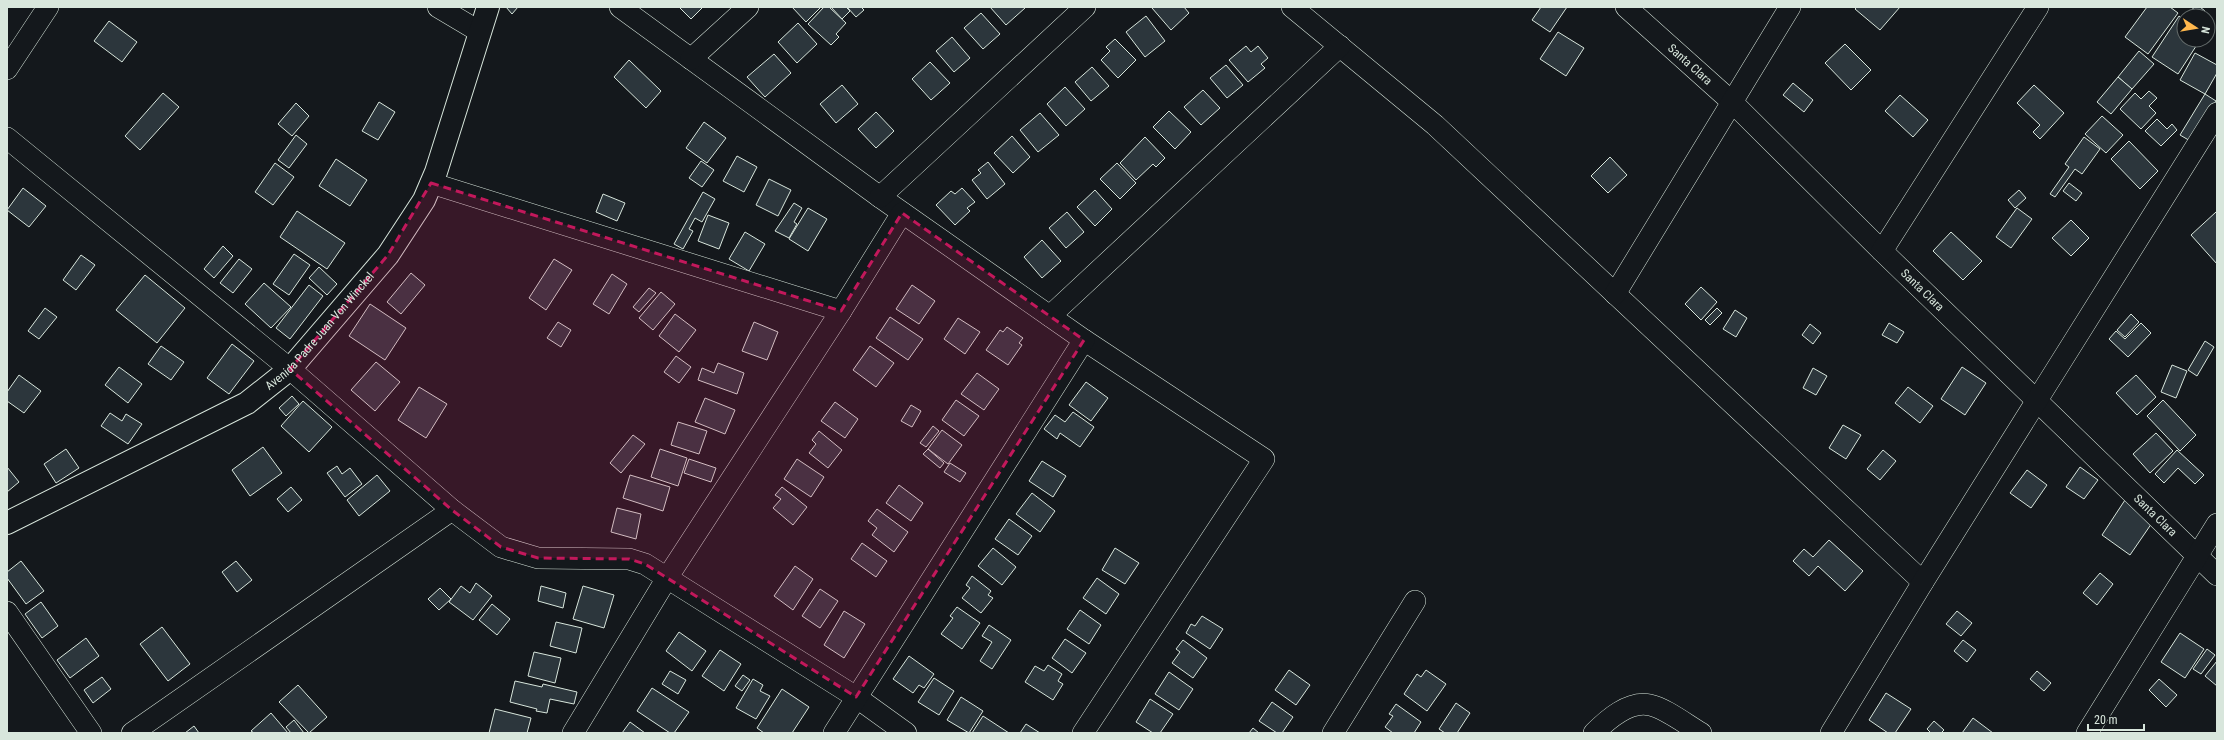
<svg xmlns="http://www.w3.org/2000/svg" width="2224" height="740" viewBox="0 0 2224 740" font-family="'Roboto Condensed',sans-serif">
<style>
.building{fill:#2c363c;stroke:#d8e6dc}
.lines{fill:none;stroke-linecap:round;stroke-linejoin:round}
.minor-casing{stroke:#d8e6dc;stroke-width:22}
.major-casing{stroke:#d8e6dc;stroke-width:24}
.minor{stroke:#14181c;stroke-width:21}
.major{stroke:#14181c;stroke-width:22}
.marked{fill:#c2185b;fill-opacity:0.2;stroke:#c2185b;stroke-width:3;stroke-dasharray:8 5;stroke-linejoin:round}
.labels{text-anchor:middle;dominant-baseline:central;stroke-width:3;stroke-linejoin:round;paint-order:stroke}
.street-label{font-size:12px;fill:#d8e6dc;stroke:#14181c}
</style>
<rect width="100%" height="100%" fill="#14181c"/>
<g class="building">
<polygon points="506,7 518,7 512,14"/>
<polygon points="679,7 703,7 691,19"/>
<polygon points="792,7 821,7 806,22"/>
<polygon points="824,7 829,7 846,23 836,34 839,37 831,45 808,24"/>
<polygon points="831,7 846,7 850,11 842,19"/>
<polygon points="847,7 861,7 864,10 856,17"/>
<polygon points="990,7 1024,7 1025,8 1006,25"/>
<polygon points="1153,7 1184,7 1189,13 1171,30 1152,8"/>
<polygon points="1541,7 1567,7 1550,32 1532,20"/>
<polygon points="1857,7 1900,7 1880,30 1855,9"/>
<polygon points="2147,7 2170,7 2178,13 2148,54 2125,37"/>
<polygon points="2194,7 2200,7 2205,11 2202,16 2188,16"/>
<polygon points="981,13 1000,34 983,49 964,28"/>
<polygon points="1146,16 1165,41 1145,57 1126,32"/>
<polygon points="2179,16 2184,20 2184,40 2200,40 2178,74 2152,57"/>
<polygon points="109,21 137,42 122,62 94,41"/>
<polygon points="798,23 817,44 797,63 778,42"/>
<polygon points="1558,32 1584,48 1566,76 1540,59"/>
<polygon points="952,37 970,58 954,72 936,51"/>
<polygon points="1115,39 1136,60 1118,78 1101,60 1110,51 1106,47"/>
<polygon points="1845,44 1871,70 1851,90 1825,63"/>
<polygon points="1246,46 1251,52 1258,46 1268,58 1261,64 1265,68 1248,82 1229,60"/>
<polygon points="2139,51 2154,64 2132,89 2118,77"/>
<polygon points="2195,53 2217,65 2217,73 2205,94 2180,80"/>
<polygon points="774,54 791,73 765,97 747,77"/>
<polygon points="629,60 661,91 646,108 614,77"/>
<polygon points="930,62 950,83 931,100 912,79"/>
<polygon points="1226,65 1243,85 1227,98 1210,78"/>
<polygon points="1092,67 1109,86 1091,101 1075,82"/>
<polygon points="2118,77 2132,89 2111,114 2097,102"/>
<polygon points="1793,83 1813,100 1804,112 1783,95"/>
<polygon points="842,85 858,104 836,123 820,104"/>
<polygon points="2034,85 2064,113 2040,139 2033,132 2040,125 2017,103"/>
<polygon points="1065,87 1085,109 1066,126 1047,104"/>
<polygon points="1203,90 1220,108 1201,125 1184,107"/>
<polygon points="2149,91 2157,98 2149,106 2156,113 2141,129 2120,109 2135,93 2141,99"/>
<polygon points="163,93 179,107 140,150 125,136"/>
<polygon points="2205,94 2216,101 2192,142 2180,135"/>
<polygon points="1900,95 1928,120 1913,137 1885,111"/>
<polygon points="379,102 395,112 378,140 362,131"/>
<polygon points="296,103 309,116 292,136 278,124"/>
<polygon points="1169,111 1191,132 1175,149 1153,127"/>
<polygon points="876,112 894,131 876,148 858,129"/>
<polygon points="1040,113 1059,135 1038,152 1020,130"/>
<polygon points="2102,116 2123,135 2106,153 2085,134"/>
<polygon points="2157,119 2167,129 2172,124 2177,130 2161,146 2145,131"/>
<polygon points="704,122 726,138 707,163 686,148"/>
<polygon points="296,135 307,144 289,168 278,160"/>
<polygon points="1012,136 1030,157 1013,173 994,153"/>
<polygon points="1145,137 1165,158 1156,167 1153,164 1136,180 1120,163"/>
<polygon points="2084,137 2100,149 2082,174 2075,169 2055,197 2050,194 2069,167 2065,164"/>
<polygon points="2129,141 2158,171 2140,189 2111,159"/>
<polygon points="737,156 757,167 744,192 723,181"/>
<polygon points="1610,157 1627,175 1608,193 1591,176"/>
<polygon points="336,159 367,180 350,206 319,186"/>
<polygon points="701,161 714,170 702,187 689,178"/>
<polygon points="988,162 1005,184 987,199 972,180 981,173 978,170"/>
<polygon points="275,163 294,177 273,205 255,192"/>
<polygon points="1117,163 1136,183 1120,199 1100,179"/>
<polygon points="769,179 791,190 778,216 756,205"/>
<polygon points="2069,183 2082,193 2076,201 2063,191"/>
<polygon points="23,188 46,206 29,227 7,210"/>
<polygon points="962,188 975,202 967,208 970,211 955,225 936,205 951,191 955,194"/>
<polygon points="1095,190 1112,209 1095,226 1077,207"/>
<polygon points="2019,190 2026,198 2015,208 2008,200"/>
<polygon points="703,192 715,199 702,222 695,218 689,229 693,231 683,249 674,244"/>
<polygon points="603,194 625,203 617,221 596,212"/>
<polygon points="794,203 802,208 794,222 797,224 789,238 775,231"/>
<polygon points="808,208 827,219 808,251 789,239"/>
<polygon points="2017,208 2032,219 2011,248 1996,237"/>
<polygon points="297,211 345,243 327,269 280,237"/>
<polygon points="1067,212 1084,232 1066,248 1049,228"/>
<polygon points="2216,212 2217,212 2217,264 2191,235"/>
<polygon points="708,215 729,223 719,249 698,241"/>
<polygon points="2071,220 2089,238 2071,256 2052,238"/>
<polygon points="745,232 765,244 749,271 729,259"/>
<polygon points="1951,232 1982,261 1963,280 1933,251"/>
<polygon points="1042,240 1061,261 1042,278 1024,257"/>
<polygon points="223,246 233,256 214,278 204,269"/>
<polygon points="294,254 310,265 289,295 273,284"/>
<polygon points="81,255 95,265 76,290 63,280"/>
<polygon points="239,259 252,269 233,293 220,283"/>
<polygon points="554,259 572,270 546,310 529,298"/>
<polygon points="319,267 337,284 327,295 309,278"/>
<polygon points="411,273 425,285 401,314 387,302"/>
<polygon points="612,274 627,284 609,314 593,304"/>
<polygon points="145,275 185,308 157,343 116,310"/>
<polygon points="264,283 291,307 271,328 245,304"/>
<polygon points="309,285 323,296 290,339 276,328"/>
<polygon points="912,285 935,301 919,324 896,309"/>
<polygon points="1701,287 1717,302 1701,320 1685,304"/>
<polygon points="649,288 656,293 639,312 633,307"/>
<polygon points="661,292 675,304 653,330 639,318"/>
<polygon points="370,304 406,328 385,360 349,336"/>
<polygon points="45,308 57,317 39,339 28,331"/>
<polygon points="1717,308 1722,313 1710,325 1705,320"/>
<polygon points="1735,310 1747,318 1736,337 1723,329"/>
<polygon points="675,314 696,330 679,352 659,336"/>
<polygon points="2131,314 2139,322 2125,337 2117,330"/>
<polygon points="890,317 923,339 908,360 876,338"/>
<polygon points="958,318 980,332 965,354 944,339"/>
<polygon points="558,322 571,330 561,347 547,338"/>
<polygon points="754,322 778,332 767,360 742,351"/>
<polygon points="1889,323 1904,332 1897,343 1882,335"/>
<polygon points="2141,323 2151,333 2128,357 2109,339 2116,331 2125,339"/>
<polygon points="1810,324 1821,333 1813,344 1802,335"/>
<polygon points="1007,327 1023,338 1019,343 1022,345 1008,365 986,350 1000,330 1003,332"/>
<polygon points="2205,341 2214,347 2197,376 2188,370"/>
<polygon points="232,344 254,361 229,394 207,378"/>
<polygon points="161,346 184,362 171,380 148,364"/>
<polygon points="870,346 894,363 876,387 853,370"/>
<polygon points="676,356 691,367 679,383 664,372"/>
<polygon points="376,362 400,382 375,411 351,390"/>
<polygon points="718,363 744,373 737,394 698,380 702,368 714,373"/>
<polygon points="2172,365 2187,371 2176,398 2161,392"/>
<polygon points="119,367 142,384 128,403 105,385"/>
<polygon points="1962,367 1986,383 1965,415 1941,399"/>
<polygon points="1813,368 1827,376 1816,395 1803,388"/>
<polygon points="977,373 999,389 984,410 961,394"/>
<polygon points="19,375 41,391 24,413 7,401 7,392"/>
<polygon points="2136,375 2156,397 2137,415 2116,393"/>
<polygon points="1086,382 1108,398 1091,421 1069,405"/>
<polygon points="419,387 447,404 426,438 398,420"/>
<polygon points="1908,387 1933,406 1920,423 1895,403"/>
<polygon points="292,396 299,404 286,416 279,408"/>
<polygon points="705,398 735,410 725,434 695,422"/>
<polygon points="956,400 979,416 964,436 942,420"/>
<polygon points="2163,400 2196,435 2180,451 2147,416"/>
<polygon points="303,401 332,427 309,452 281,426"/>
<polygon points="835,402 858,419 845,438 821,421"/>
<polygon points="911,405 921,411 912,427 901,421"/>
<polygon points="1073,412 1094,427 1080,447 1060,433 1057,439 1044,429 1055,415 1065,422"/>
<polygon points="110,413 122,421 126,414 142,424 128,444 101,426"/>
<polygon points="678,422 707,431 699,454 671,445"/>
<polygon points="1843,425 1861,435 1846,459 1829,448"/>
<polygon points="933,426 939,431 926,447 920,443"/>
<polygon points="942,430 962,445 948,464 928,449"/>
<polygon points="819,431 842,450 828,468 809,453 816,444 812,440"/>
<polygon points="2156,433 2173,451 2150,473 2133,454"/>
<polygon points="633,435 645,444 621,473 610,463"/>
<polygon points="263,447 282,473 250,496 232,470"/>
<polygon points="66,449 79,468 56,483 44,464"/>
<polygon points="660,449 687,458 678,486 651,477"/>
<polygon points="928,449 944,463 940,468 923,454"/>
<polygon points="1883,450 1896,461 1880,480 1867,469"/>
<polygon points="2177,450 2204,475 2195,484 2178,468 2164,483 2155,474"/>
<polygon points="689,459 716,468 711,482 684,473"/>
<polygon points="797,459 824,477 811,497 784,479"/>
<polygon points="1042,461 1066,476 1053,497 1029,481"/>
<polygon points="950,463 966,473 960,482 944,472"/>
<polygon points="337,466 342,474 350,468 362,484 345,497 327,473"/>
<polygon points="7,467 19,482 7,492"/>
<polygon points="2080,467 2098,480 2084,499 2066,487"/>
<polygon points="2027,470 2047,485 2031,508 2010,493"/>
<polygon points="377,475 390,491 359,516 347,500"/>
<polygon points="630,475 670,487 663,511 623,498"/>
<polygon points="899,485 923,503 911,521 886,503"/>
<polygon points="291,487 302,500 288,512 277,499"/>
<polygon points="782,487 807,507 793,525 773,508 781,499 775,495"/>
<polygon points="1032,493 1055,511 1040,532 1016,514"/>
<polygon points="2125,500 2154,520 2130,555 2102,535"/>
<polygon points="617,508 641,514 636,539 611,532"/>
<polygon points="877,509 908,532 894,552 872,535 877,528 868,521"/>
<polygon points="1009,519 1032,536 1018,555 995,539"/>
<polygon points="1829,540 1863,571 1845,591 1818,566 1809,576 1793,561 1804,549 1813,557"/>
<polygon points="862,543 887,561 876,577 851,559"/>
<polygon points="993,548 1016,567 1002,585 978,566"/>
<polygon points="1115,548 1139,563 1125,584 1102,570"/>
<polygon points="21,561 44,591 26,604 7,578 7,572"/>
<polygon points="236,561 252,580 237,592 222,572"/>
<polygon points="795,566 813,579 793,610 774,596"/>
<polygon points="2100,573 2113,584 2097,605 2083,593"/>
<polygon points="972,576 991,591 988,595 993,598 981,613 962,598 970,588 966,585"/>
<polygon points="1097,578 1119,594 1106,614 1083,598"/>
<polygon points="476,583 492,596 473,620 449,602 461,586 470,593"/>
<polygon points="541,586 566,593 563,608 538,601"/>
<polygon points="583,586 614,595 604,628 573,619"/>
<polygon points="440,588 451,599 439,610 428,599"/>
<polygon points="820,589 838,601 820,628 802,616"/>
<polygon points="41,602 58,626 42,638 25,614"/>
<polygon points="492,604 510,619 497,635 479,620"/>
<polygon points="957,607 980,623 962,649 941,634 953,618 950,616"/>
<polygon points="1080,610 1101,625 1089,644 1067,629"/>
<polygon points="844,611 865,624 844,658 824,645"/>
<polygon points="1957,611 1972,623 1961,636 1946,624"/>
<polygon points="1202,616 1223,629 1210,649 1186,633 1191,624 1195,626"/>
<polygon points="556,622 582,628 576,653 550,646"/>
<polygon points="989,625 1011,640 992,669 980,661 992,642 982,636"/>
<polygon points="162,627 190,664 168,681 140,644"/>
<polygon points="679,632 706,651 692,671 666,651"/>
<polygon points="2180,633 2204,649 2185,678 2161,662"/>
<polygon points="86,638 99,656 70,678 57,660"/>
<polygon points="1065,639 1086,653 1072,673 1052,658"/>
<polygon points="1183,640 1207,658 1193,678 1172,663 1180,652 1176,649"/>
<polygon points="1963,640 1976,650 1967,662 1954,651"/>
<polygon points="2207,649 2215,655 2201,674 2193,669"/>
<polygon points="720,650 741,664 724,691 702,676"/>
<polygon points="534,652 561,658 555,683 528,676"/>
<polygon points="909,656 934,674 924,688 919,685 913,693 893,679"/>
<polygon points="2217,661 2217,686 2205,676"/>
<polygon points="1048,665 1062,674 1058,681 1063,684 1053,700 1025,682 1035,666 1044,671"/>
<polygon points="1289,670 1310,685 1296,705 1275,690"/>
<polygon points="1426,670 1446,684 1427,711 1404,694 1417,674 1421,677"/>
<polygon points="670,671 686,680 678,694 662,684"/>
<polygon points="2037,671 2051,683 2044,691 2030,679"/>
<polygon points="1169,672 1193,689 1179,710 1155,694"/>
<polygon points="743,675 750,680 742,691 735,686"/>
<polygon points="102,677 111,689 93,703 84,690"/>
<polygon points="934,678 954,691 939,715 918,702"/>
<polygon points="753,679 763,685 760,691 770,696 756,719 736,708"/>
<polygon points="2159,679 2177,695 2166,707 2149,690"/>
<polygon points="515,681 542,687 543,684 577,692 574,704 550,699 547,713 536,711 537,709 510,702"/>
<polygon points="298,685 327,717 309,733 279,702"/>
<polygon points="652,688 689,712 674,733 670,733 637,711"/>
<polygon points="782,689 809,707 792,733 764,733 757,728"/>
<polygon points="1886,693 1911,709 1895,733 1888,733 1869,720"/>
<polygon points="961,697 983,711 969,733 947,720"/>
<polygon points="1150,699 1173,714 1160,733 1153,733 1136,722"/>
<polygon points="1272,702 1293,717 1282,733 1277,733 1259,721"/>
<polygon points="1456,703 1470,713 1457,733 1445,733 1439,729"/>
<polygon points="1396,704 1421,722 1414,733 1393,733 1385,727 1393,716 1389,714"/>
<polygon points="495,709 531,718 527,733 489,733"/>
<polygon points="271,713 288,733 254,733 251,731"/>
<polygon points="983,716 1009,733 972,733"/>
<polygon points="1973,718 1993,733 1962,733"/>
<polygon points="294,720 304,733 291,733 286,727"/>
<polygon points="1934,721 1944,730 1941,733 1931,733 1927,729"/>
<polygon points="630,722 645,733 622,733"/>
<polygon points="1026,724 1040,733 1020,733"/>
<polygon points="194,726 199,733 185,733"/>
<polygon points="1253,728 1259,733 1249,733"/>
</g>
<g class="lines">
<defs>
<g id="minor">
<polyline points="438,7 480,32"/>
<polyline points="620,7 880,197 1084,340 1264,459 1083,733"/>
<polyline points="1292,7 1435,125 1923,582"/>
<path id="s1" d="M1626,7L1732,102L1882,251L2217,575"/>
<polyline points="691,59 748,7"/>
<polyline points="7,69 48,7"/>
<polyline points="7,138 290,369 452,510 501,547 538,558 629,559 645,564 856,697 906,733"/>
<polyline points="431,183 841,311"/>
<polyline points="880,197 1085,7"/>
<polyline points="1882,251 2038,7"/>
<polyline points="1615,294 1790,7"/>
<polyline points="1050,316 1340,46"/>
<polyline points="7,612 91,733"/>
<polyline points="132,733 452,510"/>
<polyline points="573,733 667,578 841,311 902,213"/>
<polyline points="834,733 1084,340"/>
<polyline points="1333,733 1415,601"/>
<path d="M1594,733C1607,720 1629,700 1650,705C1665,708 1687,725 1701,733"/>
<polyline points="1831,733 1923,582 2217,113"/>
<polyline points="2087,733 2217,524"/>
</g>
<g id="major">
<path id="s2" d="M7,523L247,403L290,369L388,255L424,200L436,172L488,7"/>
</g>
</defs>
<use href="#minor" class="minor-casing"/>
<use href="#major" class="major-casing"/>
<use href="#minor" class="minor"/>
<use href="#major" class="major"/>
</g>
<path class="marked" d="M431,183L841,311L902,213L1084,340L856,697L645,564L629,559L538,558L501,547L452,510L290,369L388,255Z"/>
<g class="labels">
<g class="street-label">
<text stroke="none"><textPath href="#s1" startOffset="86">Santa Clara</textPath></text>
<text stroke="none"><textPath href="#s1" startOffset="410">Santa Clara</textPath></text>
<text stroke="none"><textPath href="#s2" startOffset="371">Avenida Padre Juan Von Winckel</textPath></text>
<text stroke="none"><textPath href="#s1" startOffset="734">Santa Clara</textPath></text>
</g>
</g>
<rect width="2224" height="740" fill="none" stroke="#d8e6dc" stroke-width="16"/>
<g transform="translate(2196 28) rotate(102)"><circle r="19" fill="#14181c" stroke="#626a69"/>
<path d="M0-3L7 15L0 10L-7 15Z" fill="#ffb74d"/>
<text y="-6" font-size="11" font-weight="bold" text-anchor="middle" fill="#d8e6dc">N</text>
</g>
<path d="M2088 724v6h56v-6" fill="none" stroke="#d8e6dc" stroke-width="2"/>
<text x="2094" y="724" font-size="12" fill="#d8e6dc" stroke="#14181c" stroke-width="3" paint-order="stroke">20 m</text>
</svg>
